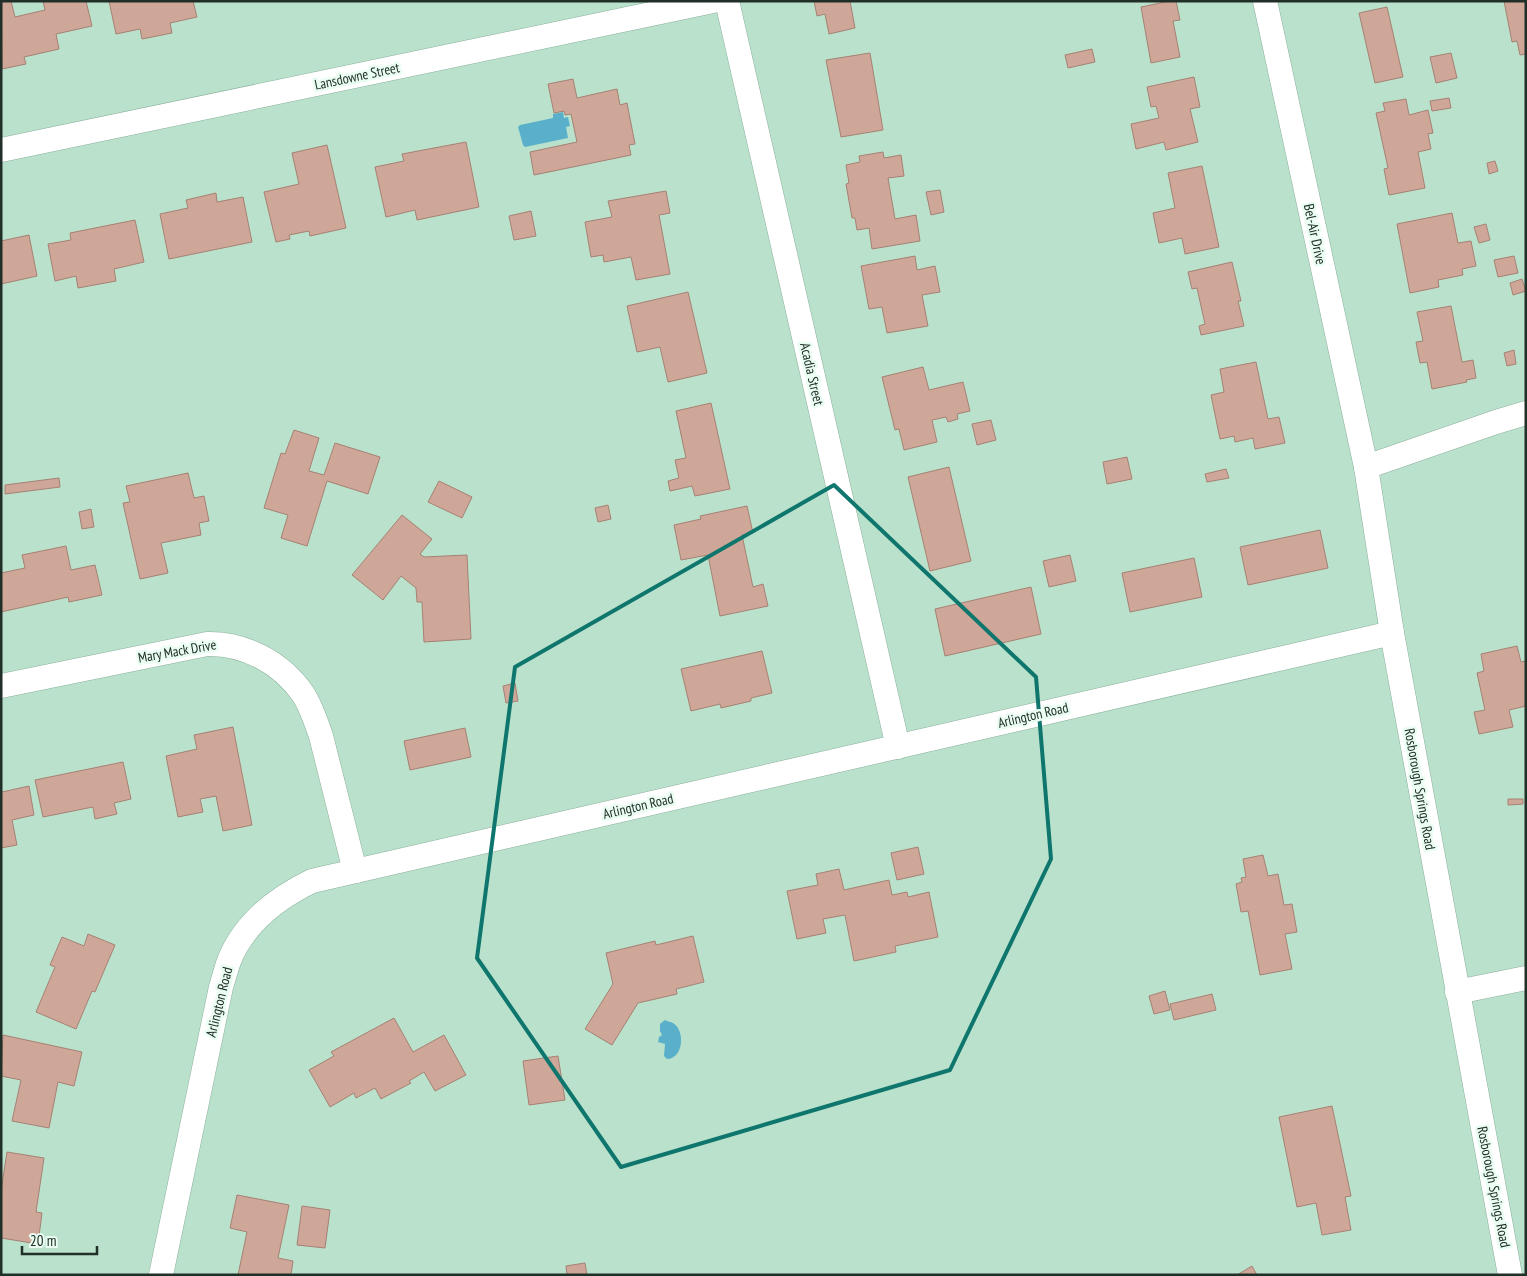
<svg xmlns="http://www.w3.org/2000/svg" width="1527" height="1276" viewBox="0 0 1527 1276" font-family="'PT Sans Narrow',sans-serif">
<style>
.water{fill:#5ab0cb}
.building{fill:#cea799;stroke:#a68173}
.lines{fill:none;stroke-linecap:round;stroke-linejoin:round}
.minor-casing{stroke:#8bb09c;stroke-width:25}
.minor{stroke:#fff;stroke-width:24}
.marked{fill:none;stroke:#0f766e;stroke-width:4;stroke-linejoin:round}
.labels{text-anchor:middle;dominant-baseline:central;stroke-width:5;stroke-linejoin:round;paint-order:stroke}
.street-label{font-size:14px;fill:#202f27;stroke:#eafdf2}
</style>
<rect width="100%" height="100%" fill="#bae1cc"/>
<g class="water">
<polygon points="563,112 564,118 568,117 570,126 566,127 568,138 525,147 523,145 518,127 520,125 553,118 553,114"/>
<path d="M665,1020C666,1021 672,1022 673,1023C686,1031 683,1059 667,1059L664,1056L665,1044L658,1042L659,1037L662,1035L660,1031V1024Z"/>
</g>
<g class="building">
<polygon points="1,1 11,1 15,17 45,10 43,1 86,1 92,26 56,34 59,49 24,57 26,64 2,69"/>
<polygon points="109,1 193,1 197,17 170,23 172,33 142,39 140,29 116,34"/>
<polygon points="814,1 850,1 855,28 829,34 825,14 817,16"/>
<polygon points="1170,1 1176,1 1180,20 1173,21 1180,57 1151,63 1141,7"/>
<polygon points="1504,1 1526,1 1526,54 1520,55 1517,41 1512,42"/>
<polygon points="1387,7 1403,77 1375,83 1359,13"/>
<polygon points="1092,49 1095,62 1068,68 1065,55"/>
<polygon points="870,53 883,130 841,137 826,60"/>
<polygon points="1451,53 1457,78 1436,83 1430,57"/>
<polygon points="1194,77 1200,107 1190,109 1198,142 1166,150 1164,142 1136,149 1131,124 1159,118 1156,106 1151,107 1147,87"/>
<polygon points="573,79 577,98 617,89 620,105 627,103 635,144 629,145 631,155 534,175 530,152 577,142 571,114 565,115 564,111 554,113 548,84"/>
<polygon points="1449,98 1451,108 1432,111 1430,101"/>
<polygon points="1406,99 1409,115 1428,110 1433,133 1428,134 1431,149 1418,152 1425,188 1389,195 1384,169 1388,168 1376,113 1385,111 1383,103"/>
<polygon points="466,142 479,207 417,220 415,210 386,217 375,167 404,161 402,154"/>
<polygon points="327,145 346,228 310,236 309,231 289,235 290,239 276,242 264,192 299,184 292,153"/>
<polygon points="883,152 884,158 901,155 904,176 888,178 895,219 916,215 920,241 872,249 869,228 857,230 855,218 852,218 846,184 849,183 846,165 860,162 859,156"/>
<polygon points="1495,161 1498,171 1489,174 1487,163"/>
<polygon points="1202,166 1219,247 1185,254 1182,238 1159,243 1153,213 1175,208 1168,173"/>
<polygon points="940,190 944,212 931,215 926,192"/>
<polygon points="666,191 670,213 659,215 670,274 636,280 631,257 604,262 603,255 591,257 585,222 612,217 608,201"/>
<polygon points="216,193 217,202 243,197 252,242 169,259 160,214 188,208 186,200"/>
<polygon points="531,211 536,236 514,240 509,216"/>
<polygon points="1452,213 1458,243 1471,241 1476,266 1462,269 1463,275 1438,280 1439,287 1410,293 1397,224"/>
<polygon points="135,220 144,262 114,269 116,281 78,288 76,276 55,281 48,244 71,240 70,233"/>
<polygon points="1486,224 1490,240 1479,243 1474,227"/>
<polygon points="29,235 37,276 1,284 1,241"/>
<polygon points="915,256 917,270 935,266 940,292 922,295 928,326 887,333 882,307 869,309 861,266"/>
<polygon points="1514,256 1518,273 1498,277 1494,260"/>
<polygon points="1232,262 1241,301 1238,301 1244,326 1201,335 1199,326 1205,324 1197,288 1192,289 1188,272"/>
<polygon points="1522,279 1526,291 1513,295 1510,283"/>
<polygon points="688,292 707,373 668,382 660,347 637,352 627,306"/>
<polygon points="1451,306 1462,362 1473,360 1476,378 1466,380 1467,382 1432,389 1427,362 1420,363 1416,342 1423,341 1417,312"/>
<polygon points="1514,350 1516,364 1507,366 1504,353"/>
<polygon points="1256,362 1268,419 1279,417 1285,443 1255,449 1253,438 1235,442 1234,436 1220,439 1211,395 1224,392 1220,369"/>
<polygon points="923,367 929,390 963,382 970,411 957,414 958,419 948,422 946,417 932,420 937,442 904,450 899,429 895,430 882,377"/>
<polygon points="711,403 730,489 695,496 692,486 670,491 668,481 679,478 675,460 686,458 676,411"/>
<polygon points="991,420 996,440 977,445 972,424"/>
<polygon points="294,430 319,438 309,471 324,475 335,443 380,457 368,494 327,481 307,546 281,538 288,515 264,508 281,453 285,454"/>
<polygon points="1127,457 1132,479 1107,484 1103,462"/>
<polygon points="949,467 971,561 930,571 908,477"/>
<polygon points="1226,469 1229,478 1207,482 1205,474"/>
<polygon points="188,473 194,498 204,496 209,521 199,523 201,535 161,543 168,573 140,579 123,503 130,502 126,486"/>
<polygon points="59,478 60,487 5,494 5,485"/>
<polygon points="439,481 472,497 462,518 428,502"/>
<polygon points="608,505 611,519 598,522 595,508"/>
<polygon points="747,506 753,533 742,535 753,587 763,584 768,606 720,616 708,555 681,560 674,525 701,519 700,516"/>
<polygon points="91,509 94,527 82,529 79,512"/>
<polygon points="402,515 432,539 420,554 424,557 467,555 471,639 424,642 422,602 417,602 416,588 401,576 383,600 352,575"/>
<polygon points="1320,530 1328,568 1248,585 1240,547"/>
<polygon points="66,546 71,570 95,565 102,595 69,602 68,597 1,612 1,573 25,568 22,555"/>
<polygon points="1070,555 1076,581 1049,587 1043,561"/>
<polygon points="1194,558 1202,597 1130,612 1122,573"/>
<polygon points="1031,587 1041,634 945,656 935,609"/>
<polygon points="1517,646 1521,662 1526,661 1526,706 1509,710 1513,727 1479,734 1474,712 1485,710 1477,673 1484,671 1481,654"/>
<polygon points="762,651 772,693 751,698 751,701 721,708 720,704 691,711 681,669"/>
<polygon points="515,683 518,701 506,703 503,686"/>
<polygon points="233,727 252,825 223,831 216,796 200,799 203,812 178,817 166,756 197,749 194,735"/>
<polygon points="465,728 471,757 410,770 404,741"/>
<polygon points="123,762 131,799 114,803 117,814 95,819 93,807 43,817 35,780"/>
<polygon points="29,786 34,815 12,820 17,845 1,848 1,789 2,792"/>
<polygon points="1508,799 1523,799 1523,804 1508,805"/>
<polygon points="918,847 924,874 897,880 891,853"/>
<polygon points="1263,855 1268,876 1278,874 1284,905 1292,904 1297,932 1285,934 1292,969 1260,975 1248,911 1241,912 1236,884 1242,882 1241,878 1246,877 1243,859"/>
<polygon points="839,869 844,890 889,880 892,895 907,892 908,897 929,892 938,937 895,946 896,952 854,961 845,915 823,919 826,933 797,939 787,891 818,885 816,874"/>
<polygon points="88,934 115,945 95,992 92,991 76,1029 36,1012 55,967 50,965 62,937 84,946"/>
<polygon points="693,936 704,982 676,989 677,994 638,1003 612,1045 585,1029 613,984 606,953 655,941 656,945"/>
<polygon points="1165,991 1170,1010 1154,1014 1149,996"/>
<polygon points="1212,994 1216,1010 1174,1020 1170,1004"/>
<polygon points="394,1018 413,1052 444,1035 466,1075 435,1091 424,1072 409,1081 411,1083 381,1099 375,1088 356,1098 354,1093 330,1107 309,1070 334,1056 331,1052"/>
<polygon points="3,1035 82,1052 74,1086 58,1082 49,1128 12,1121 21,1080 1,1076"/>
<polygon points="558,1056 565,1100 529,1105 523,1061"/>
<polygon points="1332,1106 1351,1196 1345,1197 1351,1230 1322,1235 1316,1203 1297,1207 1279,1117"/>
<polygon points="7,1152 44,1158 36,1212 42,1213 38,1244 1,1238 1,1191"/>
<polygon points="237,1195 289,1205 278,1258 293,1261 291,1275 238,1275 247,1232 230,1228"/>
<polygon points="302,1206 330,1210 325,1248 297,1245"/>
<polygon points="585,1263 587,1275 567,1275 566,1266"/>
<polygon points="1252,1266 1257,1275 1237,1275"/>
</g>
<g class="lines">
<defs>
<g id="minor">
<polyline points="727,1 898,747"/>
<polyline points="1265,1 1366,467 1392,633 1510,1275"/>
<polyline points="1,150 713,1"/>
<polyline points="1366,467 1496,422 1526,413"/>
<path d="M1,686L207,644C244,643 281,662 303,694C311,706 316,722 321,736L355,871"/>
<polyline points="1457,992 1526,978"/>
<path d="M161,1275L221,987C224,978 226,969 229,961C244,923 277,898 312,881L1392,633"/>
</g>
</defs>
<use href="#minor" class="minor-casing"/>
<use href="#minor" class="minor"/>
</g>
<path class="marked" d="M834,485L1036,677L1051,859L950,1070L621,1167L477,958L515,667Z"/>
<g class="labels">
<g class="street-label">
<text transform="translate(357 76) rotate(-12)">Lansdowne Street</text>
<text transform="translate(1315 234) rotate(78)">Bel-Air Drive</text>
<text transform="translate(812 374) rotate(77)">Acadia Street</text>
<text transform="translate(177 651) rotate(-10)">Mary Mack Drive</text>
<text transform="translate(1033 715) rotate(-13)">Arlington Road</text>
<text transform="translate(1420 789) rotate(80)">Rosborough Springs Road</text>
<text transform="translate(638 806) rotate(-13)">Arlington Road</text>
<text transform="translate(219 1002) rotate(-76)">Arlington Road</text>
<text transform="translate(1494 1187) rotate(79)">Rosborough Springs Road</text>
</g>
</g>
<rect width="1527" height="1276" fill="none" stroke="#202f27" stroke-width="5"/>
<path d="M22 1246v8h75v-8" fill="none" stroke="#202f27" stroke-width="2.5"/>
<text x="30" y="1246" font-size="15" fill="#202f27" stroke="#eafdf2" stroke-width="4" paint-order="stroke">20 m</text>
</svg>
